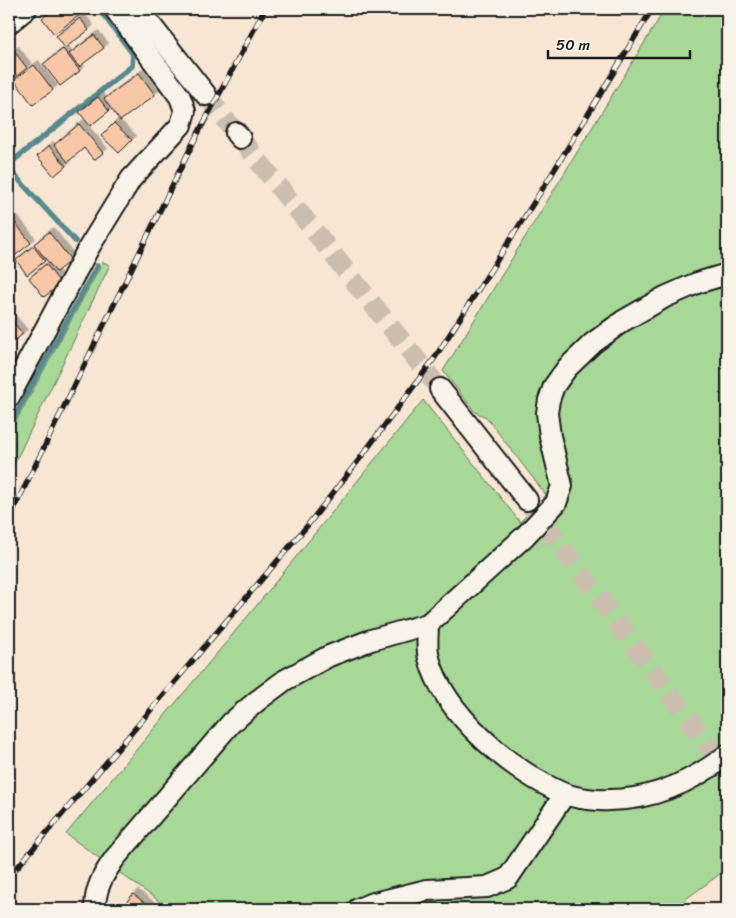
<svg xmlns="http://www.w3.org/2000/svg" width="736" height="918" viewBox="0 0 736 918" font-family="Sriracha,sans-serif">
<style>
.green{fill:#a7d898;stroke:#627a5a}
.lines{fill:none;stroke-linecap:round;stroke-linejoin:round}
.stream{stroke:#58898d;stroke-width:5.5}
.building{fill:#f7c7a7;stroke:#1c1c1c;filter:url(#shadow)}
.street-tunnel{stroke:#cbbeaf;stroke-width:20;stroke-dasharray:20 10;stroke-linecap:butt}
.street-casing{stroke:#1c1c1c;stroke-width:24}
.street{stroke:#f7f3e8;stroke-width:20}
.rail-casing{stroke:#1c1c1c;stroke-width:5.5}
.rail{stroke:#f7f3e8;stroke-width:4;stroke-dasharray:11;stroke-linecap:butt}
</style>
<defs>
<filter id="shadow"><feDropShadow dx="4.5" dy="-4.5" stdDeviation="0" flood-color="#0004"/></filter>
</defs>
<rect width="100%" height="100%" fill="#f7e6d4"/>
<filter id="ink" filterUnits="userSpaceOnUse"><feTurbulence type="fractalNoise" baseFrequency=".02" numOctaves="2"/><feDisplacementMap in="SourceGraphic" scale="10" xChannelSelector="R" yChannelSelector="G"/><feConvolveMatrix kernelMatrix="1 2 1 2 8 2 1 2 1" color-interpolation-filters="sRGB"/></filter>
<g filter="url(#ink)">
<g class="green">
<polygon points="665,9 713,9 727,18 727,869 672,909 170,909 66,834 248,616 423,400 520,522 546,495 486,417 475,412 443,371"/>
<polygon points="103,262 110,265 9,475 9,434"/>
</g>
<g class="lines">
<g class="stream">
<polyline points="9,164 132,66 133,54 99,9"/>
<polyline points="9,169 75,241"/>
<polyline points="9,427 97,266"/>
</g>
</g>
<g class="building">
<polygon points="55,9 88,9 54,34 42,18"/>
<polygon points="80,18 89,30 65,48 56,36"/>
<polygon points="94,35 104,48 79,67 69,54"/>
<polygon points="63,49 80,71 60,86 43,64"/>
<polygon points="14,51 27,68 13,79 9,72 9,54"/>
<polygon points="34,65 53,90 33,105 14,80"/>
<polygon points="139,73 155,95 120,121 104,99"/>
<polygon points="98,97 109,111 90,126 79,112"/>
<polygon points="114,123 132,140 119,153 101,136"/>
<polygon points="79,124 103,153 94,160 84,148 68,162 54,145"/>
<polygon points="49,146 66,166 54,176 37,156"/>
<polygon points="13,220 31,243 12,258 9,255 9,223"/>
<polygon points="49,232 71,260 56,272 34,244"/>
<polygon points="33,246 45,261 27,275 16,260"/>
<polygon points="46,264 61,284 44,297 29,278"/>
<polygon points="11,320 23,334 9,345 9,322"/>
<polygon points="133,894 153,909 121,909"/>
</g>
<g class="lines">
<g class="street-tunnel">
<polyline points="206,95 236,133"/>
<polyline points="240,138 440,389"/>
<polyline points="527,500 727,771"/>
</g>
<defs>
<g id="street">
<polyline points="138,9 206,95"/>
<polyline points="9,23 26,9"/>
<polyline points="236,133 240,138"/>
<polyline points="440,389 527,500"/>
<polyline points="9,397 88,249 131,179 181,125 185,111 180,97 115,9"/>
<path d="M428,624C428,634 426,648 429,658C443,713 513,773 565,794C576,798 597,801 609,800C653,800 693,781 727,755"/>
<path d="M95,909C95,888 103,875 115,858L231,723L257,701L285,680L329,656L371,640L428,624L525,536L556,503L562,486L550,436L547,413L549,400L554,386L567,368L593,343L623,321L665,297L697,283L727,274"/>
<polyline points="358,909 370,904 427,890 487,887 508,878 565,794"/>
</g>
</defs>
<use href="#street" class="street-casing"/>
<use href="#street" class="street"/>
<defs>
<g id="rail">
<polyline points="9,519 194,141 265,9"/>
<polyline points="9,877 307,526 358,461 434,359 550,177 652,9"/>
</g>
</defs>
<use href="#rail" class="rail-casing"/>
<use href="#rail" class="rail"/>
</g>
</g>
<rect width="736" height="918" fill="none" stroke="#f7f3e8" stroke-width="30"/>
<rect x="15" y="15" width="706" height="888" fill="none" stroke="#1c1c1c" stroke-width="2" filter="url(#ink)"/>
<path d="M548 50v8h142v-8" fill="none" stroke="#1c1c1c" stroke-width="2.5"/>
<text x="556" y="50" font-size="15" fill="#1c1c1c" stroke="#f7f3e8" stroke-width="4" paint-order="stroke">50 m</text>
</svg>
